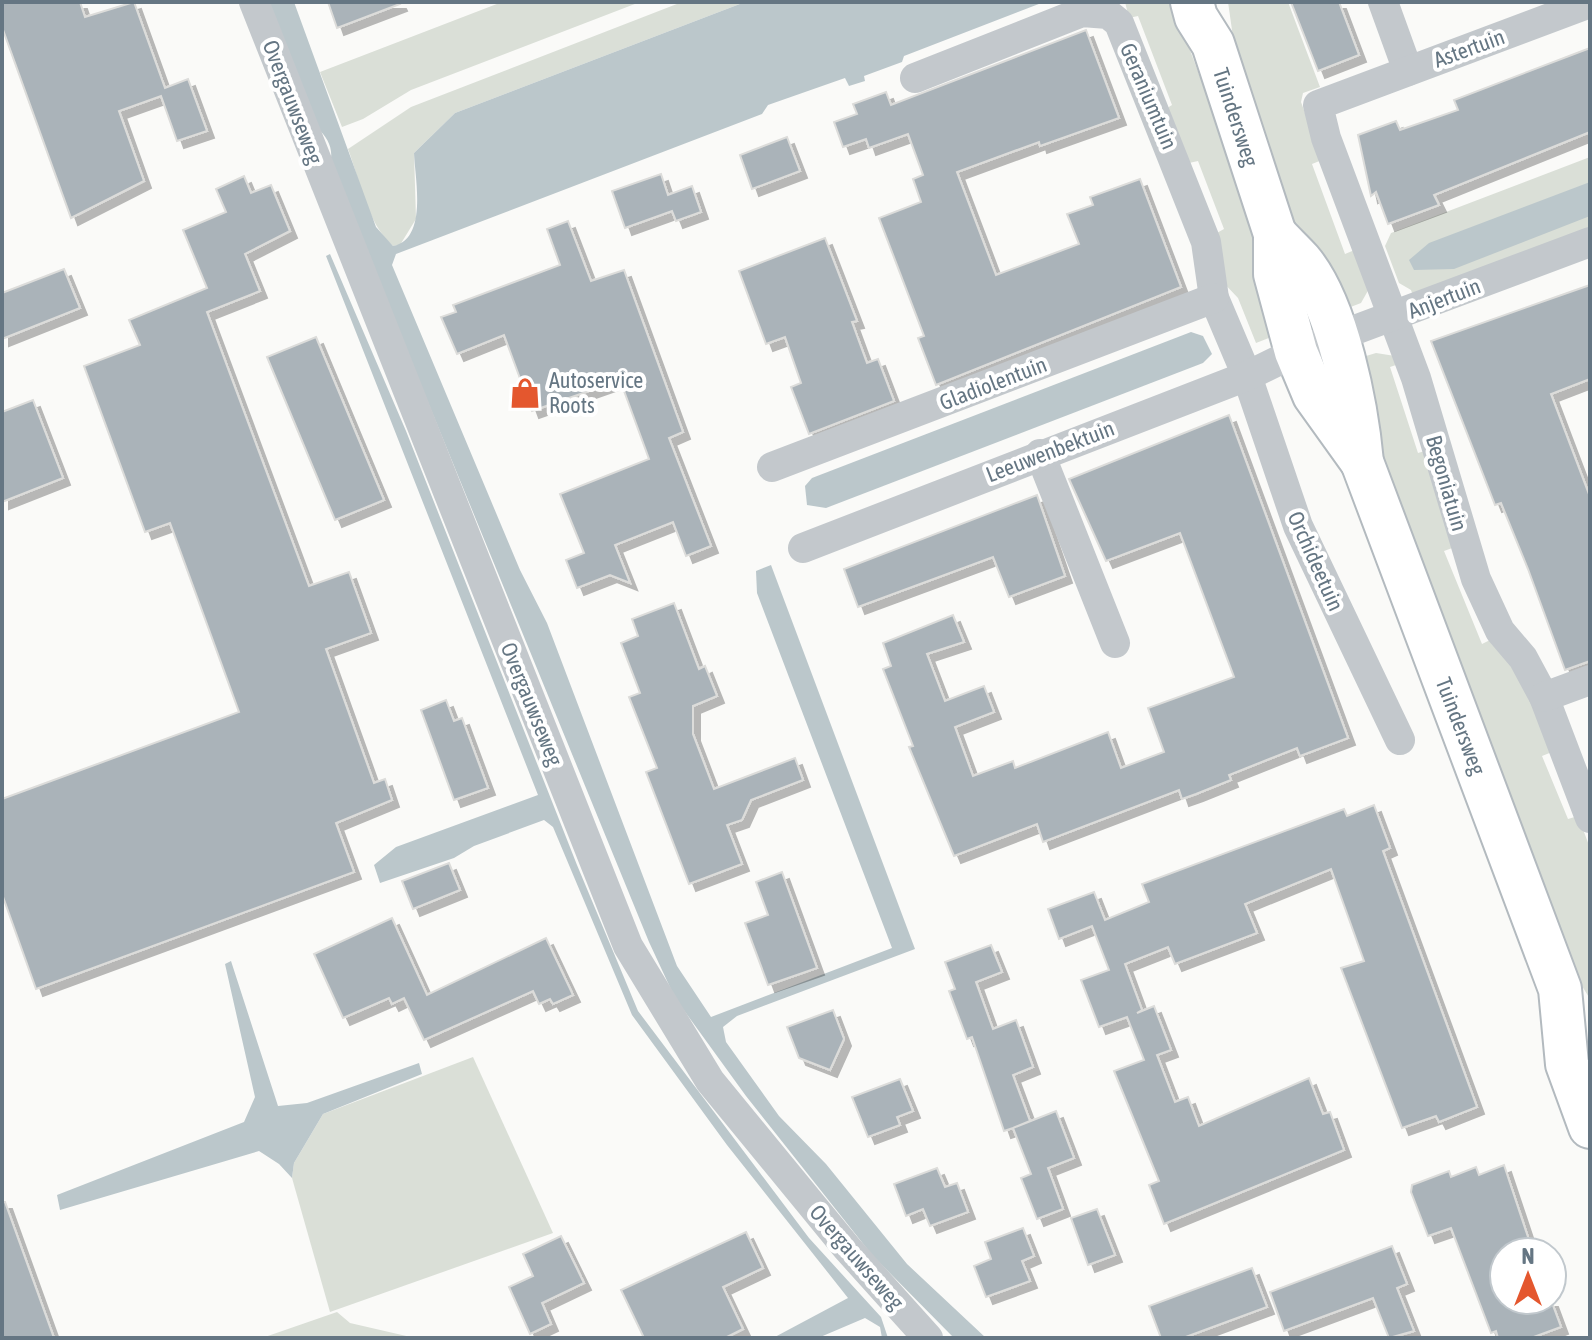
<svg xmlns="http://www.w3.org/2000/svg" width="1592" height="1340" viewBox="0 0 1592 1340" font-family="'Asap Condensed',sans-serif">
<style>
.green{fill:#dadfd7}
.water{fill:#bbc7cb}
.building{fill:#aab3b9;stroke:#dcdcda;stroke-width:2;filter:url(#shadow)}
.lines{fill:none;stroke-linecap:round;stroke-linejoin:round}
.secondary-casing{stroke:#b3babf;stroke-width:46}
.street{stroke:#c3c8cc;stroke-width:30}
.secondary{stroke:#fff;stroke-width:42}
.labels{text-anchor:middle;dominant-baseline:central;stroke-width:8;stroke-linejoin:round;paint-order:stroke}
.street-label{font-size:22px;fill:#657683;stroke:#fff}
.poi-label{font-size:22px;fill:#657683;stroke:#fff;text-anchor:start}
</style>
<defs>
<filter id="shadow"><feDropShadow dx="7" dy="7" stdDeviation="0" flood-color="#0004"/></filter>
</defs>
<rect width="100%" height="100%" fill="#fafaf8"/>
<g class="green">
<polygon points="502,2 640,2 411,90 363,119 342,127 320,72"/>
<path d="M682,2H745L455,113L414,153L416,219L400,245L393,246C367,223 360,181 348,149L411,107Z"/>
<polygon points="1125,2 1177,2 1184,34 1254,222 1274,336 1256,343 1238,298 1220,279 1215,234 1224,229 1198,161 1189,163 1164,110 1172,105 1138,16 1129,18"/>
<polygon points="1228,2 1288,2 1320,87 1303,93 1301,102 1322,160 1312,164 1345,254 1357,249 1370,287 1361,303 1348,308 1298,240 1234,44"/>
<polygon points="1590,157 1590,231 1413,296 1411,290 1399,283 1385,246 1391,233"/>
<polygon points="1376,353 1395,356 1399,364 1390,367 1418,453 1428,450 1455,547 1444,551 1482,644 1492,639 1522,678 1552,752 1542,756 1568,819 1578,816 1590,848 1590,999 1582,986 1376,454 1362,366 1366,356"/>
<polygon points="473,1057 553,1233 330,1312 292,1178 294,1163 323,1114"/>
<polygon points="337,1312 350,1323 415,1338 262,1338"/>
</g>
<g class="water">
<path d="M266,2H294L376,227L393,246C428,239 415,179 414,153L455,113L745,2H1044L904,56L902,62L864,76L865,81L849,86L845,78L768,105L762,114L396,254L392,265L520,570L547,623L677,966L711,1017L892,948L757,593L756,571L771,565L915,949L737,1016L723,1027L726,1042L779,1116L826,1164L907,1264L986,1338H954L872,1255L746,1096L675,998L649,942L330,163C334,150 328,137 317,128Z"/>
<polygon points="1590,182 1590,216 1454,269 1414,270 1409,260 1429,243"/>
<polygon points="330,254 406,431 577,865 638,1011 809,1238 881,1317 888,1338 882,1338 880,1327 865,1318 818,1338 773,1338 848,1298 727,1145 632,1015 553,827 544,820 474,846 454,858 380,883 374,865 396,847 538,795 326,256"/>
<polygon points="1191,332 1203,336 1212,354 1203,363 826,508 807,505 805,486 812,478"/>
<polygon points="231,961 278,1106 307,1103 419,1063 422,1074 323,1114 294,1163 292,1178 279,1164 259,1151 60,1210 57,1195 244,1122 255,1097 225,964"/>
</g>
<g class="building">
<polygon points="2,2 80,2 85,17 134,2 165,88 188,79 207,131 177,141 161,96 119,111 144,181 71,218 2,27"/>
<polygon points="328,2 399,2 400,4 337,28"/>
<polygon points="1291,2 1339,2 1359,55 1318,71"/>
<polygon points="1086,30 1119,118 1040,146 1039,142 957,172 996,275 1079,244 1067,214 1093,205 1090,197 1140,179 1181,287 936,385 918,338 924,336 879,218 921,202 913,179 923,175 908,134 869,148 866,139 843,147 834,122 857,114 853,104 886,92 891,105"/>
<polygon points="1590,48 1590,132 1434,195 1439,205 1388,224 1376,192 1371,196 1358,135 1396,121 1400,130 1458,110 1454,100"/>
<polygon points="787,137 800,171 752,189 740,155"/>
<polygon points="661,174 668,195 692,186 701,212 676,221 672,211 625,228 612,191"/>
<polygon points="244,176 251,193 271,185 290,231 245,254 260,291 207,312 309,586 349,572 371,633 326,649 374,783 385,779 392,800 336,823 354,872 36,989 2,894 2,799 239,712 170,523 145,532 84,366 140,345 129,320 207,288 183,230 226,212 216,189"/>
<polygon points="568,221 591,281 624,270 683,432 669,438 711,546 686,556 673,522 615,545 630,583 610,575 577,588 566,560 584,553 560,494 649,459 620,380 532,411 504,335 457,354 441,317 456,312 453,305 560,265 547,229"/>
<polygon points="825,238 857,321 852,322 867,363 878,359 894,401 809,434 791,387 801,383 785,337 766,344 739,271"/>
<polygon points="64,269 80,308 2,339 2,293"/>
<polygon points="1590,285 1590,379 1551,394 1590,497 1590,661 1565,670 1528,569 1501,503 1495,505 1431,341"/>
<polygon points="316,337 384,500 335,520 267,357"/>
<polygon points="33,400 63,478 2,502 2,412"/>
<polygon points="1229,415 1348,738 1300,756 1297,748 1229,775 1231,780 1196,794 1182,799 1179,790 1043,842 1037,824 954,856 909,747 913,746 883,669 891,666 883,643 953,615 964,642 927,654 945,701 984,686 994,712 955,727 973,776 1013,761 1015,768 1108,732 1121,768 1164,752 1148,708 1234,677 1180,533 1106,561 1069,479"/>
<polygon points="1037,495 1065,576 1009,597 993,557 858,607 844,569"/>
<polygon points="674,603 699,669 705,666 717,696 693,706 693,734 714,789 795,758 803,780 751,800 742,820 727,825 742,864 689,884 646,772 657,768 629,697 640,693 621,643 638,636 632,619"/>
<polygon points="446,700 454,721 462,718 488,788 454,800 421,710"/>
<polygon points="1374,805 1390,848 1383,851 1477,1107 1439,1122 1436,1116 1402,1128 1341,968 1364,961 1331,869 1245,904 1257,933 1175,964 1168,947 1125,964 1142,1010 1137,1013 1154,1006 1171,1050 1157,1055 1175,1102 1188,1097 1199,1126 1309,1078 1323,1114 1330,1112 1344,1150 1164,1224 1149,1185 1159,1181 1114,1071 1144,1060 1127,1017 1099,1027 1081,980 1109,970 1092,926 1059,939 1048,909 1094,892 1105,920 1149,902 1142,884 1344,809 1347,816"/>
<polygon points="449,863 460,890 413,909 402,881"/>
<polygon points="782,872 817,968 768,985 745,923 768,915 756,882"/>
<polygon points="392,918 427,995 546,938 573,995 553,1004 550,999 539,1004 533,991 424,1040 404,998 392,1004 389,998 343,1018 314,954"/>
<polygon points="991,945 1002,972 976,982 993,1029 1016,1020 1033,1067 1013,1075 1030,1121 1013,1128 1056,1111 1074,1158 1048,1168 1063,1209 1037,1219 1021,1178 1031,1174 1013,1128 1004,1131 972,1037 967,1039 949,991 955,989 945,962"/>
<polygon points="833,1010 844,1039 830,1070 799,1058 787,1027"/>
<polygon points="900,1079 913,1111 897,1117 900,1125 868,1137 852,1097"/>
<polygon points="1504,1165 1533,1252 1504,1252 1504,1300 1551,1300 1561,1327 1531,1338 1498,1338 1496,1331 1491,1333 1451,1228 1428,1236 1411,1192 1412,1185 1449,1171 1451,1177 1476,1167 1479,1175"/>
<polygon points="937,1168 945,1187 957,1183 968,1212 930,1226 923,1209 906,1216 894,1184"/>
<polygon points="2,1202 5,1202 54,1338 2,1338"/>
<polygon points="1097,1209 1115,1255 1088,1265 1071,1218"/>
<polygon points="1023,1228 1034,1256 1022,1261 1030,1281 986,1297 974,1266 991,1259 985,1242"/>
<polygon points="746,1232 763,1268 723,1287 743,1329 725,1338 644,1338 621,1290"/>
<polygon points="561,1236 584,1283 542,1303 551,1324 530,1334 509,1287 533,1276 523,1254"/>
<polygon points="1392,1246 1407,1284 1397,1288 1414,1331 1389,1338 1373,1298 1284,1331 1270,1292"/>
<polygon points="1252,1268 1267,1307 1183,1338 1161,1338 1149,1306"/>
</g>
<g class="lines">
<defs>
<g id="secondary">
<polyline points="1192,2 1196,17 1213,44 1275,234 1275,274 1296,352 1314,395 1362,462"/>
<path d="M1275,234C1283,243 1293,252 1301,261C1338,305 1357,407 1362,462L1560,989L1567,1064L1590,1127"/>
</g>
</defs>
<use href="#secondary" class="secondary-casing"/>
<g class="street">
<polyline points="254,2 628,946 710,1081 847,1248 928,1338"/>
<polyline points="1383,2 1408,71"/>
<polyline points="1590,3 1318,105 1326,138 1416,378 1476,579 1500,631 1523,658 1544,697 1590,818"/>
<polyline points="915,78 1082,12 1108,14 1119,23 1206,242 1214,298 1247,376 1298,526 1400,740"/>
<polyline points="1040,454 1115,643"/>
<polyline points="772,467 1214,298"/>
<polyline points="803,548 1247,376 1296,352 1590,242"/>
<polyline points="1544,697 1590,680"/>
</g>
<use href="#secondary" class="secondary"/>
</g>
<defs>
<symbol id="shop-bare" viewBox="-9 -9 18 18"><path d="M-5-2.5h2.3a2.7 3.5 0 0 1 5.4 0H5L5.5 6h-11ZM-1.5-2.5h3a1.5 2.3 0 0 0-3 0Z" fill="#e4572e" stroke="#fff" stroke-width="2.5" paint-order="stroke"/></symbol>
</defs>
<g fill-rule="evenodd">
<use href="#shop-bare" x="503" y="371" width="44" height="44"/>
</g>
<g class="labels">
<g class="street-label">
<text transform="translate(1469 48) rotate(-20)">Astertuin</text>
<text transform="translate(1149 96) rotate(67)">Geraniumtuin</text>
<text transform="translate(293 102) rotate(69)">Overgauwseweg</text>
<text transform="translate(1236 117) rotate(72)">Tuindersweg</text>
<text transform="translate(1444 298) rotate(-21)">Anjertuin</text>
<text transform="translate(993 383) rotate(-21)">Gladiolentuin</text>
<text transform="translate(1050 451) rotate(-21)">Leeuwenbektuin</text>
<text transform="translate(1447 483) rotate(74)">Begoniatuin</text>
<text transform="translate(1316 561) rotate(66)">Orchideetuin</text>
<text transform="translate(532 704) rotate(68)">Overgauwseweg</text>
<text transform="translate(1461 726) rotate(69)">Tuindersweg</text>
<text transform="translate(857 1257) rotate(49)">Overgauwseweg</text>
</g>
<g class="poi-label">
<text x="549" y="380">Autoservice<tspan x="549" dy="25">Roots</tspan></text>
</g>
</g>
<rect width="1592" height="1340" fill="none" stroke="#657683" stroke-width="8"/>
<g transform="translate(1528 1276)"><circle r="38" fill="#ffffff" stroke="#c1c8cd" stroke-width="2"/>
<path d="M0-6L14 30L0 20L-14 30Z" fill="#e4572e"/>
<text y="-12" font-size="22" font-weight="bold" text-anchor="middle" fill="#657683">N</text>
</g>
</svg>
